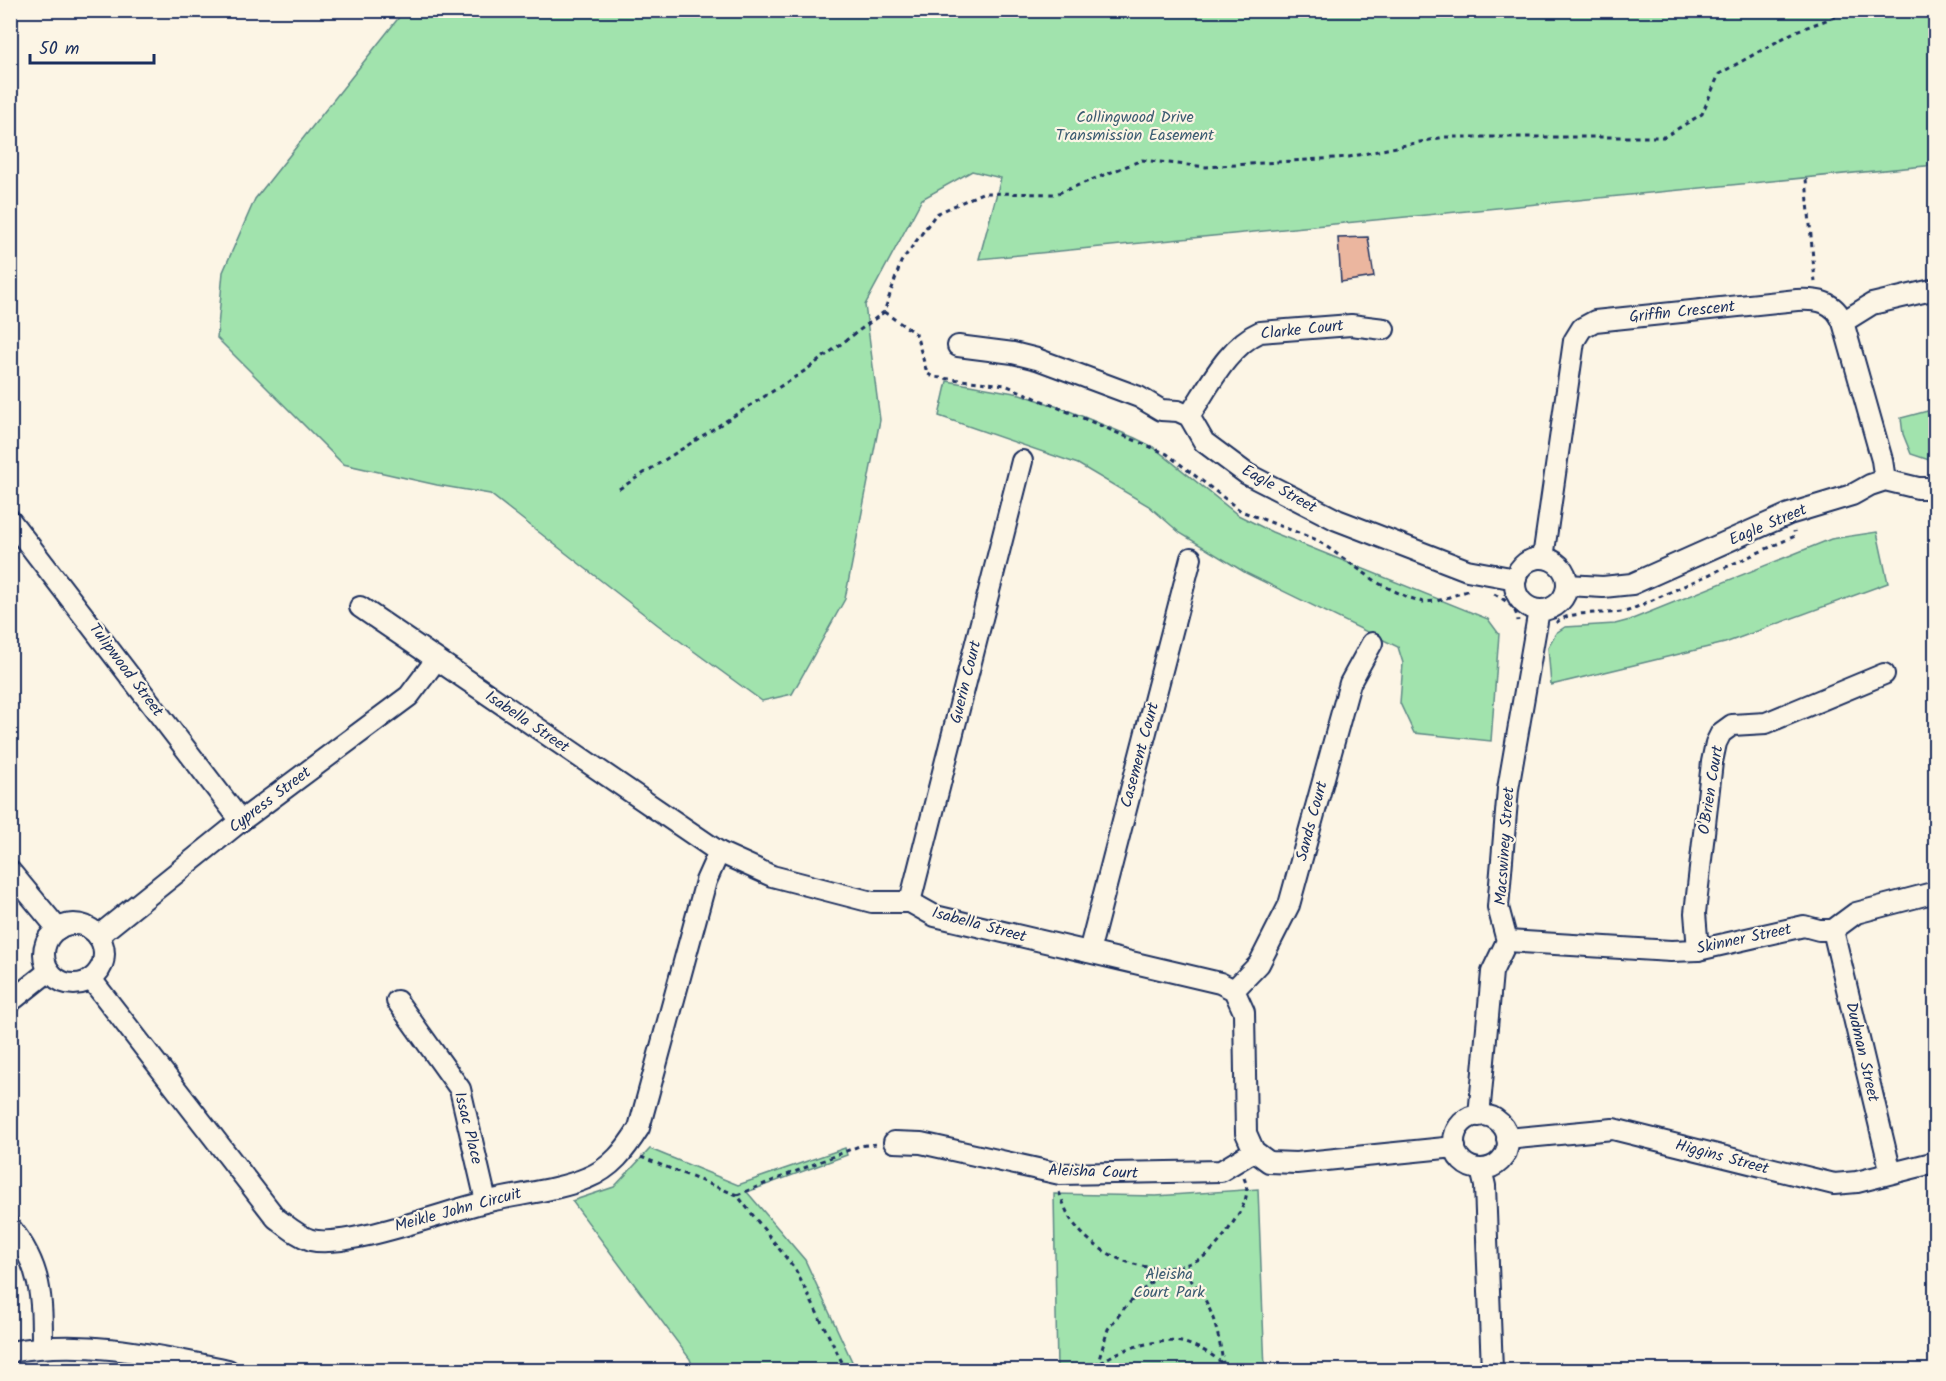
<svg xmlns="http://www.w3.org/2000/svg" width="1946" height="1381" viewBox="0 0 1946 1381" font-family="Kalam,sans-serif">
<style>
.green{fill:#a1e3ad;stroke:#5e8986;stroke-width:1.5}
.building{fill:#ebb69f;stroke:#1b2f5e;stroke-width:1.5}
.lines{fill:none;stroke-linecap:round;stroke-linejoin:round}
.street-casing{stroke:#1b2f5e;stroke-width:24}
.path{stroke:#1b2f5e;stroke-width:3;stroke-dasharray:4.5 4.5;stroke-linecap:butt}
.street{stroke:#fcf5e5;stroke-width:20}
.labels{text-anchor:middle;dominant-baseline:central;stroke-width:4.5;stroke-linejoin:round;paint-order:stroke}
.park-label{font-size:16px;fill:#3c5c72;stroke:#fcf5e5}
.street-label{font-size:16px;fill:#1b2f5e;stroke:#fcf5e5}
</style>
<rect width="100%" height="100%" fill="#fcf5e5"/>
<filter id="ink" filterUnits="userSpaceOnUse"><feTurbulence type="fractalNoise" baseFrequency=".0167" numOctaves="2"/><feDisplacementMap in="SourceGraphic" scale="12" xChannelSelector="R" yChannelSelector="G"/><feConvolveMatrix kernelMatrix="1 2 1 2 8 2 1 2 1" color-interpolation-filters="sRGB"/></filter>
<g filter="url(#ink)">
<g class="green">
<polygon points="404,11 1935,11 1935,165 979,259 1001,178 972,171 922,199 865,305 880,420 845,599 792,694 762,701 658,625 490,494 437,485 343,464 217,338 223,272 255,199"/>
<polygon points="947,381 1020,394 1067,410 1135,438 1153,447 1238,515 1272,532 1488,619 1499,634 1491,741 1414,733 1400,703 1403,663 1398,647 1246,573 1180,533 1149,506 1078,464 939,416"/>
<polygon points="1935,409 1936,409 1935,462 1911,454 1903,434 1901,418"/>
<polygon points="1877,532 1888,583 1725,643 1551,685 1548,647 1556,633 1565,627 1615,624 1630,620 1831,539"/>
<polygon points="845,1148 847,1155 747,1192 805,1260 856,1370 694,1370 690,1359 572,1201 614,1187 650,1149 738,1185"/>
<polygon points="1258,1189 1265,1370 1057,1370 1054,1194 1156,1196"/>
</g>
<polygon class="building" points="1368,237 1374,277 1341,282 1338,238"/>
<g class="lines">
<defs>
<g id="street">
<polyline points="1843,322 1872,304 1936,289"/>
<polyline points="958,346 1013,353 1037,359 1139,397 1161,410 1178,411 1189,416 1204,442 1247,474 1337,520 1467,570 1516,579"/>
<path d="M1189,416C1208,388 1228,346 1260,332L1351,325L1384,329"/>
<polyline points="10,520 241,821"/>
<path d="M1543,558L1574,341L1582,328L1595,321L1797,300C1818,299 1834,301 1843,322L1882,460L1885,480"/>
<circle cx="1541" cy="584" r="26"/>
<polyline points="1567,585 1603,587 1632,584 1789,514 1852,495 1870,485 1885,480 1918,488 1936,488"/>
<polyline points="360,607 719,852 772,876 872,902 910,902 935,916 1220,983 1234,990 1244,1012 1246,1133 1254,1151 1269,1162 1296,1163 1455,1147"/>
<polyline points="10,871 58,929"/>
<polyline points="910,902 1022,461"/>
<circle cx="74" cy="954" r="30"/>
<polyline points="1833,930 1891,1173"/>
<polyline points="98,936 241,821 409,696 436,660"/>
<polyline points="1507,941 1671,951 1698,950 1804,926 1819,930 1833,930 1856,913 1936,892"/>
<polyline points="1698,950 1695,913 1712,762 1716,743 1721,733 1732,725 1766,723 1884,674"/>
<polyline points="1089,952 1191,558"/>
<path d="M91,979L276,1218C287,1226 298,1236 311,1240C347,1249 449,1210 489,1201C520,1194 559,1190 587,1178C612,1168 625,1150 639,1128L706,881L719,852"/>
<polyline points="1234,990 1259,964 1289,905 1350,683 1372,643"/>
<polyline points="397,1001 460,1089 486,1201"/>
<polyline points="10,1002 49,971"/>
<circle cx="1481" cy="1142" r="27"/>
<polyline points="1479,1116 1492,972 1507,941 1498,907 1508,789 1539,610"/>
<polyline points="1507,1139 1613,1129 1834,1184 1857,1182 1936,1162"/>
<polyline points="894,1142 921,1143 1060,1174 1221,1171 1254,1151"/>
<polyline points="1481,1169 1485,1186 1492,1370"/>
<path d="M10,1227C42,1266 42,1298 42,1346"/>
<path d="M10,1352C84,1338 156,1355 228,1370"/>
</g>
</defs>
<use href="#street" class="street-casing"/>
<g class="path">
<polyline points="1806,179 1815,282"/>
<polyline points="884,312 916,334 927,373 933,377 1005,385 1167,454 1241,511 1317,540 1380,584 1407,597 1423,602 1437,601 1470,590"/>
<polyline points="619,489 806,370 884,312 901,262 936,214 982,193 1056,194 1142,160 1206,167 1349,157 1444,137 1664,137 1702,114 1719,74 1796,31 1854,10"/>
<path d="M1494,594C1506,600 1516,607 1518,621"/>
<path d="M1556,623C1572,608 1606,616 1628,611L1795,536L1794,531"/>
<polyline points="641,1157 737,1195 795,1269 846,1370"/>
<path d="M1059,1192C1063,1201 1066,1213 1072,1221C1099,1260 1160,1283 1203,1257C1217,1248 1227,1232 1236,1218C1245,1204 1251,1191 1243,1176"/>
<polyline points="737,1195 859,1146 877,1144"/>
<path d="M1175,1268C1208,1286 1218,1328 1223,1363"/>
<polyline points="1097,1366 1108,1329 1126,1306 1165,1269"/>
<path d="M1095,1370C1107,1350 1163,1336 1185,1343C1201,1348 1219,1357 1227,1370"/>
</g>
<use href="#street" class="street"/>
</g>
</g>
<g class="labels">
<g class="park-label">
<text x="1135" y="117">Collingwood Drive<tspan x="1135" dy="18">Transmission Easement</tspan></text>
<text x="1169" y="1274">Aleisha<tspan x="1169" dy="18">Court Park</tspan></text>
</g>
<g class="street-label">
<text transform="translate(1682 312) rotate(-6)">Griffin Crescent</text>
<text transform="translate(1302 330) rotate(-6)">Clarke Court</text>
<text transform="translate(1279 489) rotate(29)">Eagle Street</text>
<text transform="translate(1768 525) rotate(-23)">Eagle Street</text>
<text transform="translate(126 670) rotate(53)">Tulipwood Street</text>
<text transform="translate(966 682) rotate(-76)">Guerin Court</text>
<text transform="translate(527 722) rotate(34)">Isabella Street</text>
<text transform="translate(1140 755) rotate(-75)">Casement Court</text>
<text transform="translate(1711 790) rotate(-81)">O'Brien Court</text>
<text transform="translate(270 800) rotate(-37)">Cypress Street</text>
<text transform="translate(1312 821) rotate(-75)">Sands Court</text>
<text transform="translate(1505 846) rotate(-86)">Macswiney Street</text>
<text transform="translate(979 925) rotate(15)">Isabella Street</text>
<text transform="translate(1744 939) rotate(-12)">Skinner Street</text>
<text transform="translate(1862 1052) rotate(77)">Dudman Street</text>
<text transform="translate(468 1128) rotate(76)">Issac Place</text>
<text transform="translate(1722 1157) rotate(15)">Higgins Street</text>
<text transform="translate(1093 1172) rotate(2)">Aleisha Court</text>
<text transform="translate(458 1210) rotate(-15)">Meikle John Circuit</text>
</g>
</g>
<rect width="1946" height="1381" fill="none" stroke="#fcf5e5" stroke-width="36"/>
<rect x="18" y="18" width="1910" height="1345" fill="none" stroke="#1b2f5e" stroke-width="2" filter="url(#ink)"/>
<path d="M30 54v9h124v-9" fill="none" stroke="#1b2f5e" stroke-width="3"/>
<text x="39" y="54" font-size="18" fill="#1b2f5e" stroke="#fcf5e5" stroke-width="4.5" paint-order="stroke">50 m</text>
</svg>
